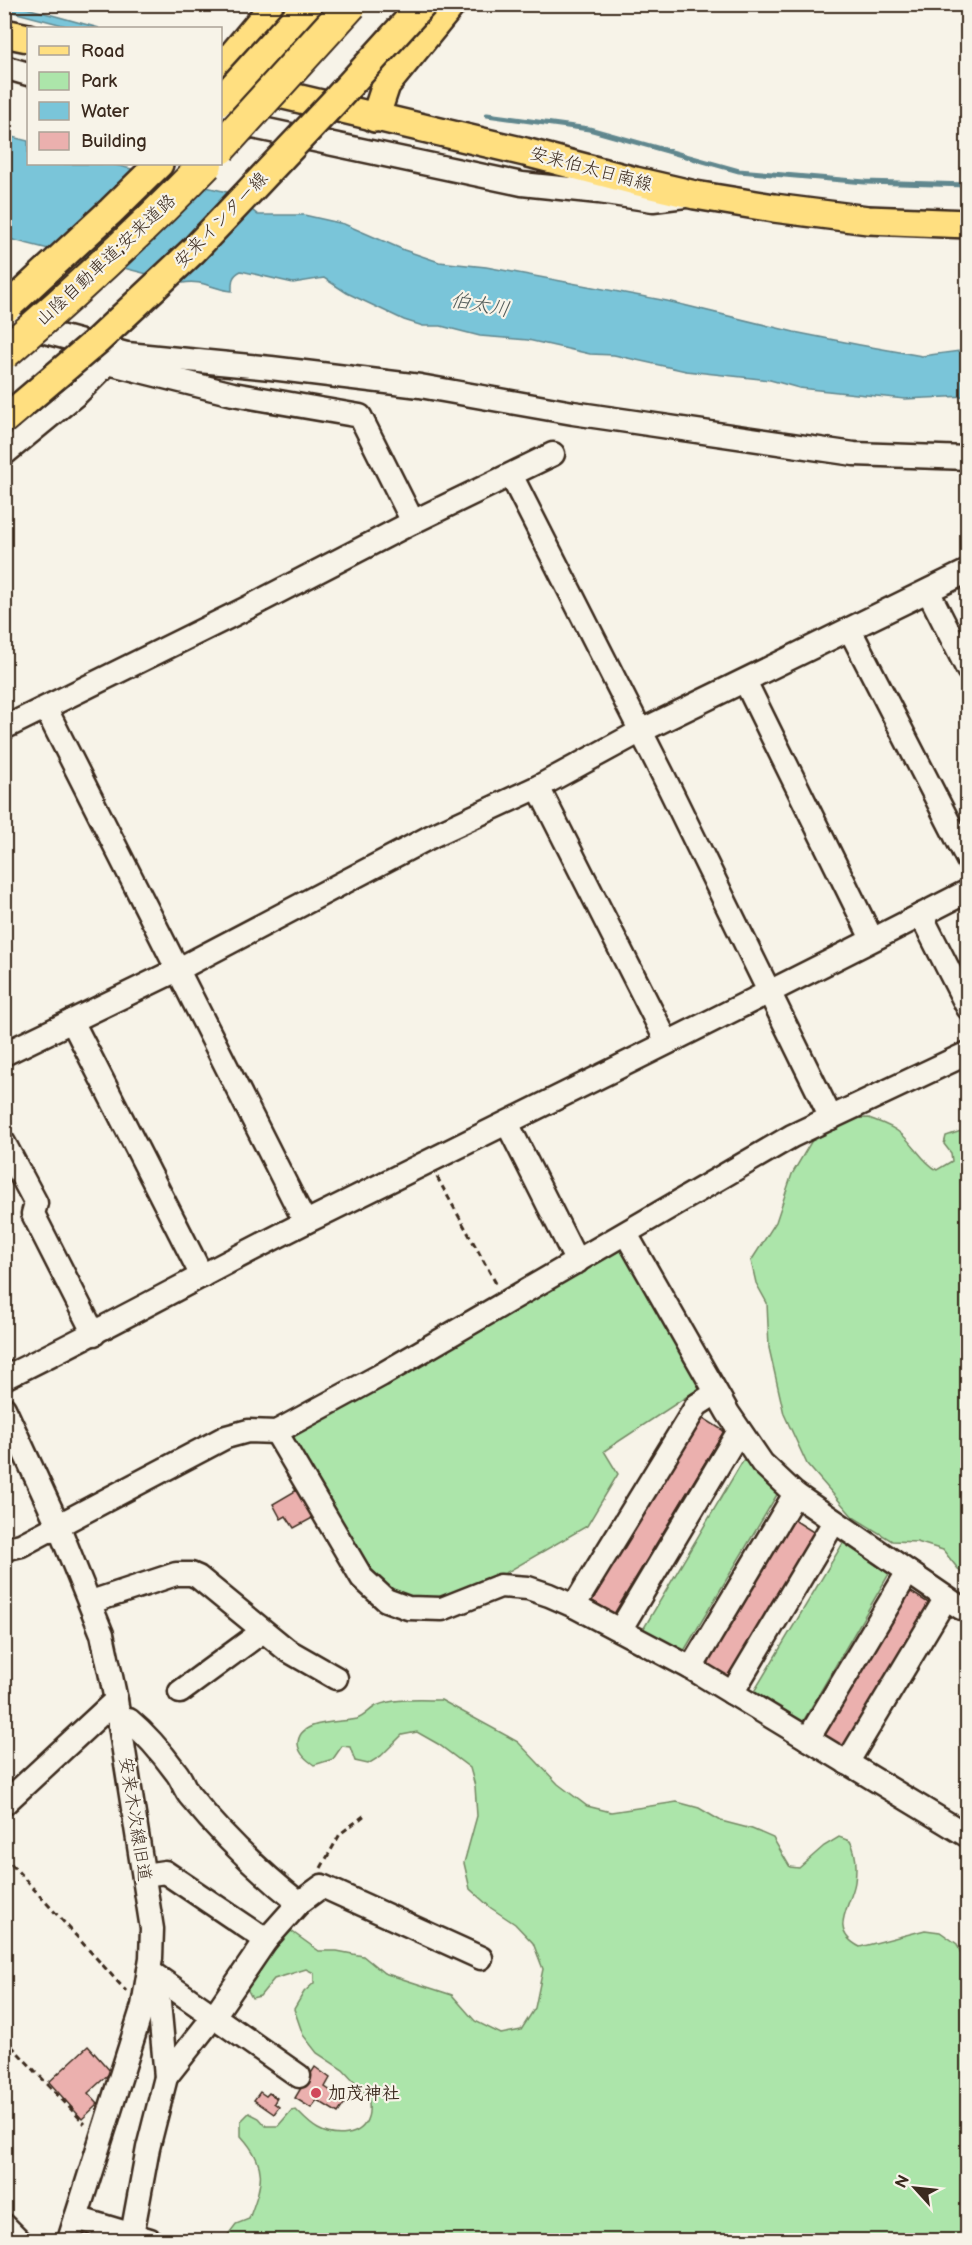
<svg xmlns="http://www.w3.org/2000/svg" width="972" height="2245" viewBox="0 0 972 2245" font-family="'Balsamiq Sans','Klee One',sans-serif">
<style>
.green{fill:#ace5aa;stroke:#748864;stroke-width:1.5}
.water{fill:#7ac5d9;stroke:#61878e;stroke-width:1.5}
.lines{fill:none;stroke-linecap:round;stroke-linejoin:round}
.stream{stroke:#61878e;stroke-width:5}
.building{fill:#ebb0ae;stroke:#3b2a1e;stroke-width:1.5}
.minor-casing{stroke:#3b2a1e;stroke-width:27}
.major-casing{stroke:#3b2a1e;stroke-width:32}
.path{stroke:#3b2a1e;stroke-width:3;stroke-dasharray:6 4.5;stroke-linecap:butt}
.minor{stroke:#f7f3e8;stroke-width:22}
.major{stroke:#ffdf80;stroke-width:27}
.major-bridge-casing{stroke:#3b2a1e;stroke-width:32;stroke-linecap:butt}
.highway-bridge-casing{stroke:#3b2a1e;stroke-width:36;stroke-linecap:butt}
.major-bridge{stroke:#ffdf80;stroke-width:27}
.highway-bridge{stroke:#ffdf80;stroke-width:32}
.poi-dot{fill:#d1495b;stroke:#f7f3e8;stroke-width:2}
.labels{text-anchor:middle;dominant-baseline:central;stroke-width:4.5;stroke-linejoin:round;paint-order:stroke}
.street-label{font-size:18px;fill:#3b2a1e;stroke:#f7f3e8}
.poi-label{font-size:18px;font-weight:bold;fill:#3b2a1e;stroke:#f7f3e8;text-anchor:start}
.water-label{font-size:20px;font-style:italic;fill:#4e5856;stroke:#f7f3e8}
</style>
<rect width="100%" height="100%" fill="#f7f3e8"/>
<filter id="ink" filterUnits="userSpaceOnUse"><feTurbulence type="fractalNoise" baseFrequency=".0167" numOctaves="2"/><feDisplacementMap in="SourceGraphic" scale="12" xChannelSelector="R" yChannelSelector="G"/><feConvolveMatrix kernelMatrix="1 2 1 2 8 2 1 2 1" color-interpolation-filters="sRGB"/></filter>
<g filter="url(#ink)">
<g class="green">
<path d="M869,1118C879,1122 892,1126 900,1133C915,1145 922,1162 937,1170L952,1161L951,1153L944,1144L946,1136L967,1129V1580L943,1550L917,1542L892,1541L853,1517L807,1464L784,1414L769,1348L767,1303L756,1283L751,1261L776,1222L792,1174L818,1130L836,1119Z"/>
<polygon points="624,1247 703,1386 604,1451 618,1474 587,1526 464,1597 432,1605 380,1588 289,1436"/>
<polygon points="745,1457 778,1493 681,1656 641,1633"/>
<polygon points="843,1543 889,1574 801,1725 752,1695"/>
<path d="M441,1700L518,1742L558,1784L587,1806L611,1812L677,1802L699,1808L721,1821L752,1829L773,1838L790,1867L799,1868L824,1846L839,1837L850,1841C857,1853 857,1867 855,1882C851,1907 827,1930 860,1947L925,1930L940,1932L957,1944L967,1969V2240H224L236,2224L249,2219C262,2183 269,2167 241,2136V2121L249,2113L259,2118L266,2126H278L291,2111L296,2110C302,2116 310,2125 318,2129C334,2138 362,2138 368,2117C370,2112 369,2104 369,2098L343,2070L317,2053L303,2035L294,2009L304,1992L314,1983V1973L306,1969L274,1979L260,1996L252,1998L246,1987L275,1936L291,1931L319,1951H337L363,1956L384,1973L452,1995L475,2021L501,2034L521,2030L535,2008L543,1969L533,1943L515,1924L491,1908L470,1889L464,1863L477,1816L475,1786L470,1768L438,1744L417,1732L402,1735L381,1756L368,1764L355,1761L350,1747L342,1746L333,1759L314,1765C307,1760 299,1754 298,1744C298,1719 339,1723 357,1719C364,1717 369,1710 376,1706C394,1698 420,1700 441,1700Z"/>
</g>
<g class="water">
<polygon points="5,4 23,7 99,28 74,28 5,10"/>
<path d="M4,135L28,141V164H111L231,193L258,215H304L344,224L404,250L439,262L486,267L667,301L794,332L860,345L922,356L967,350V396L905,399L799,388L770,380L686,371L614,355L590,354L528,340L480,336L441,326H423L404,320L347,293L324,278L293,283L241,271C231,276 232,282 232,291C215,290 201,279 183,283L5,238Z"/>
</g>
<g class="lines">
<polyline class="stream" points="487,115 589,129 739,171 865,182 968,185"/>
</g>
<g class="building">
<polygon points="700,1416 724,1431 614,1614 589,1599"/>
<polygon points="302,1487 318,1515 294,1528 286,1516 281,1519 273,1504"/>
<polygon points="791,1518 815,1533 727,1682 703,1667"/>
<polygon points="908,1590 930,1604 841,1750 819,1737"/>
<polygon points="88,2046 111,2072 88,2093 98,2104 82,2119 49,2082"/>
<polygon points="315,2067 330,2078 325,2087 346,2101 338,2113 317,2100 311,2108 295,2098 301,2088 298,2086 306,2072 310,2075"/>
<polygon points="260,2092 266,2096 269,2093 277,2098 274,2103 279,2107 274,2114 254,2100"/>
</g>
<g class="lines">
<defs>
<g id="minor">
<polyline points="4,67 28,74"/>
<polyline points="220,120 522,184 599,192 653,200 685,196"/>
<polyline points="4,321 127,354 271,368 420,386 573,413 854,454 968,458"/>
<polyline points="4,454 78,393 108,363 233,394 360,416 413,522"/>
<polyline points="511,475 663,775 831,1118"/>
<polyline points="928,591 968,670"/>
<polyline points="850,630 968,860"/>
<polyline points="745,681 872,939"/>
<polyline points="46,709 305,1222"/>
<polyline points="4,728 247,608 413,522 553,454"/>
<polyline points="538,787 667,1042"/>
<polyline points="921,915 968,1008"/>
<polyline points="72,1021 202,1276"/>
<polyline points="4,1054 177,970 432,836 538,787 641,731 968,571"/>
<polyline points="507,1123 577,1262"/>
<polyline points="4,1143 36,1203 33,1214 94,1334"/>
<polyline points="626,1234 728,1413 762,1463 795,1494 961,1608"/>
<path d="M4,1378C107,1328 206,1272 308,1221C528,1112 749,1004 968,891"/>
<polyline points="4,1408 58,1525 102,1634 116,1700 152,1929 151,1958 143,2006 69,2240"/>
<polyline points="276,1432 362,1578 386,1600 408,1608 442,1609 500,1586 528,1588 549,1595 574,1606 691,1668 968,1836"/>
<polyline points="4,1549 21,1545 226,1437 248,1431 276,1432 381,1375 792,1136 968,1053"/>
<polyline points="91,1602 176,1574 191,1574 198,1577 287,1650 336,1678"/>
<polyline points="574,1606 697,1405 716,1393"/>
<polyline points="620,1630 739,1431"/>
<polyline points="691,1668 795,1494"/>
<polyline points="180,1692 263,1631"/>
<polyline points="732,1693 834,1522"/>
<path d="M119,1720H129C147,1735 162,1753 176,1772C182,1779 184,1789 190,1796C222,1835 259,1871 299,1903"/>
<polyline points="808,1739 908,1572"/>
<polyline points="847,1763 946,1598"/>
<polyline points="4,1804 116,1700"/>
<polyline points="144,1875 165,1872 266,1940"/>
<polyline points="149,1971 299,2076"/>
<polyline points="166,2077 214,2016 266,1940 299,1903 322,1886 481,1958"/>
<polyline points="76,2218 150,2240"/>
<polyline points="4,2225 19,2240"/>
<polyline points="131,2240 148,2148 166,2077 159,2002 151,1975"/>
</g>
<g id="major">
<polyline points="4,33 28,38"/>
<polyline points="220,70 275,4"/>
<polyline points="220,80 525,152 635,181 695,195 774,208 868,220 968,224"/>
<polyline points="375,118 386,85 452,4"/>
<polyline points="4,310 111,211 159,164"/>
</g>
</defs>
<use href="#minor" class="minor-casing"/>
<use href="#major" class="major-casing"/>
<g class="path">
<polyline points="437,1177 498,1287"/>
<polyline points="4,1856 126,1991"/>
<polyline points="321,1868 340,1834 365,1815"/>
<polyline points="4,2038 85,2124"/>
</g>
<use href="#minor" class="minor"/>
<use href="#major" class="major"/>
<defs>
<g id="major-bridge">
<polyline points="220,101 308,4"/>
<polyline points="4,420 98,340 193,251 334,102 423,4"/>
</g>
<g id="highway-bridge">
<polyline points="220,148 351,4"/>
<path d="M4,353C74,293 142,230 206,164"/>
</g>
</defs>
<use href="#major-bridge" class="major-bridge-casing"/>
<use href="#highway-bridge" class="highway-bridge-casing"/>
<use href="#major-bridge" class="major-bridge"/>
<use href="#highway-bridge" class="highway-bridge"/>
</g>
</g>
<circle class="poi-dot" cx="316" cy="2093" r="6"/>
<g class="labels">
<g class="street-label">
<text transform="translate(591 169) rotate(15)">安来伯太日南線</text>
<text transform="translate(221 220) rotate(-46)">安来インター線</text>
<text transform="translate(106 260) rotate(-43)">山陰自動車道;安来道路</text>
<text transform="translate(135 1819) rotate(81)">安来木次線旧道</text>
</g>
<g class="poi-label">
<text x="328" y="2093">加茂神社</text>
</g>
<g class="water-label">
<text transform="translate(480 305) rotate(10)">伯太川</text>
</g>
</g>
<rect width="972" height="2245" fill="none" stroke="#f7f3e8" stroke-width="24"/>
<rect x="12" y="12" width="948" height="2221" fill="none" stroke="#3b2a1e" stroke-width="2" filter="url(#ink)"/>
<rect x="27" y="27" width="195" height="138" fill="#f7f3e8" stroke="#aca397" stroke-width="1.5"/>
<rect x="39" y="46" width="30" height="9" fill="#ffdf80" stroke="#aca397" stroke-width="1.5"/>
<text x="81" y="57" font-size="18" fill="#3b2a1e">Road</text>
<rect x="39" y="72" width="30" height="18" fill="#ace5aa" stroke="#aca397" stroke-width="1.5"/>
<text x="81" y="87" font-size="18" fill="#3b2a1e">Park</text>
<rect x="39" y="102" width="30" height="18" fill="#7ac5d9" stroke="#aca397" stroke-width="1.5"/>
<text x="81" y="117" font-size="18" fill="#3b2a1e">Water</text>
<rect x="39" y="132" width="30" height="18" fill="#ebb0ae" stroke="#aca397" stroke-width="1.5"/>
<text x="81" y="147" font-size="18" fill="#3b2a1e">Building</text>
<g transform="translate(915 2188) rotate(297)" stroke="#f7f3e8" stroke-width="4.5" paint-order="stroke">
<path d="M0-4.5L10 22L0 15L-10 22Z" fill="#3b2a1e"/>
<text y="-9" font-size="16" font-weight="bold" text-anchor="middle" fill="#3b2a1e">N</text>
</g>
</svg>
